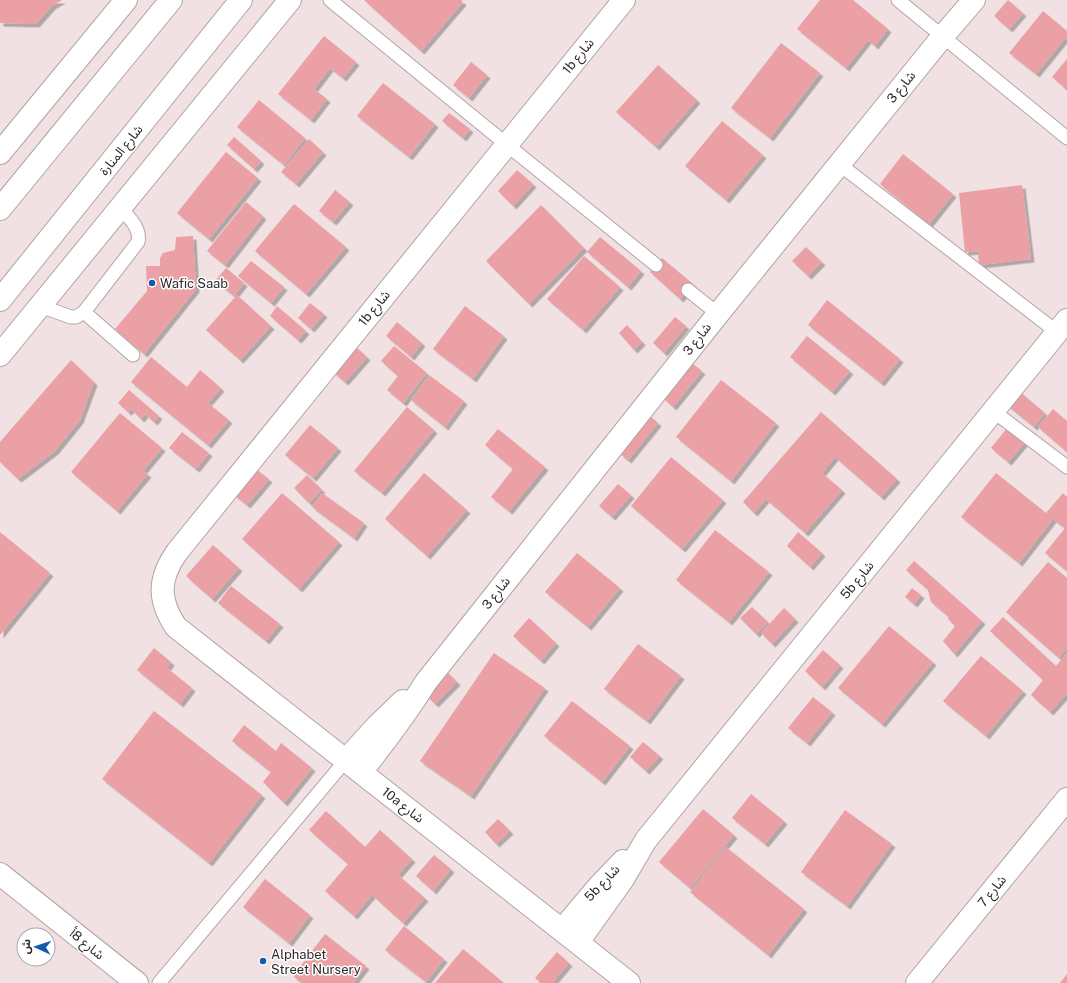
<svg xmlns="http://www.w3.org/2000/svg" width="1067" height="983" viewBox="0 0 1067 983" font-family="'Public Sans','Noto Sans Arabic',sans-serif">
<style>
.building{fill:#eaa0a4;filter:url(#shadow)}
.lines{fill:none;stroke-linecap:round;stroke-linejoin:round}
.service-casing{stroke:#b2a3a4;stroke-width:15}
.minor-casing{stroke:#b2a3a4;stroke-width:24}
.secondary-casing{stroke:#b2a3a4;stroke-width:24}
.service{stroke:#fff;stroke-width:13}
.minor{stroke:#fff;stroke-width:22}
.secondary{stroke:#fff;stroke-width:22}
.poi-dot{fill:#115baa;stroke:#fff;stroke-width:1.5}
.labels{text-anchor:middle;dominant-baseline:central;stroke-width:3;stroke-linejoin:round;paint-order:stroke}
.street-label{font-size:13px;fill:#2e2829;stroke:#fff}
.poi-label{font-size:13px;fill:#2e2829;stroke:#fff;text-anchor:start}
</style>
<defs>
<filter id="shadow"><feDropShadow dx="3.5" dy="3.5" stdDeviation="0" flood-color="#0004"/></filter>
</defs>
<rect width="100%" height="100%" fill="#f1e1e2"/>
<g class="building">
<polygon points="0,0 62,0 52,6 36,24 0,23"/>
<polygon points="364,0 461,0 463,2 421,51"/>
<polygon points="820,0 853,0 888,29 875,46 868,40 846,68 797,29"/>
<polygon points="1008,0 1023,13 1009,29 994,16"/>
<polygon points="1043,11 1067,31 1067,36 1036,74 1009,53"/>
<polygon points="324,36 356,62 343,78 330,68 314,89 327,99 311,120 278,94"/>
<polygon points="781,43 820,73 770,138 731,108"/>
<polygon points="1067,59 1067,86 1065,88 1052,77"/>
<polygon points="471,62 487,75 469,98 453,85"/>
<polygon points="658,65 697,100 656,147 616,112"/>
<polygon points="383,83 435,124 409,157 357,116"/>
<polygon points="259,100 305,138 284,165 237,127"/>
<polygon points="449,113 470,129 463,138 442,121"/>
<polygon points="722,121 763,155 726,200 685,166"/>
<polygon points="234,137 261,161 254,169 227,145"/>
<polygon points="309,139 323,152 296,184 281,172"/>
<polygon points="226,152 258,178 209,239 177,213"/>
<polygon points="903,154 953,194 929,224 880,184"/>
<polygon points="517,170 533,184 513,206 498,191"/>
<polygon points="1022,185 1031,259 979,265 978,251 965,252 959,193"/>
<polygon points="335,190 350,202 333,222 319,211"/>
<polygon points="246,202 263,216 225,265 207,251"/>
<polygon points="294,204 346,247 306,294 255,251"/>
<polygon points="541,205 584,248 529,304 486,261"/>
<polygon points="193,236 196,289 144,354 115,329 147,291 146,266 160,266 160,258 163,253 175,250 176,237"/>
<polygon points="600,237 641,271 628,287 587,252"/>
<polygon points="806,247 822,262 808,276 792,261"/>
<polygon points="584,256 620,287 583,330 547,299"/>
<polygon points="662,258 693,284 680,299 650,272"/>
<polygon points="251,261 284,287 271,303 238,276"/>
<polygon points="226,268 244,283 234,296 215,281"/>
<polygon points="237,295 271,326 240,360 206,330"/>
<polygon points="827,300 900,359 881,383 808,325"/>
<polygon points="310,303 324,314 311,329 298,318"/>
<polygon points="277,306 306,331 298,340 270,316"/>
<polygon points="465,306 504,336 473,379 433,349"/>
<polygon points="675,317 686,326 664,353 653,343"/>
<polygon points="397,322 422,343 411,357 386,336"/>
<polygon points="627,325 642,342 634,350 619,333"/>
<polygon points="807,336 850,371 832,392 790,357"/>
<polygon points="355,346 367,357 345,382 333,372"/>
<polygon points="394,346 427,373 403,403 387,390 398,376 381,361"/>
<polygon points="151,357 187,387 200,370 221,388 208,403 229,420 208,445 131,382"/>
<polygon points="71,360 94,382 80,420 55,451 18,479 0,462 0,442"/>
<polygon points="692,363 702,371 673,407 663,398"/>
<polygon points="429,375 464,401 445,427 411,400"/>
<polygon points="721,380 776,423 731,481 676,437"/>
<polygon points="129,390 159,416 154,422 145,414 141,419 131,409 128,412 118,403"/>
<polygon points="1019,391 1045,413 1034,427 1007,405"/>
<polygon points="407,407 434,430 382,493 354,471"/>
<polygon points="1053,409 1067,421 1067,452 1038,427"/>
<polygon points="821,412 897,479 881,497 835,457 822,473 842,490 805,533 766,499 754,513 743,502"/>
<polygon points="120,413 162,448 143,471 148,474 117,511 71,472"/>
<polygon points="650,416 658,423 628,460 620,454"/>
<polygon points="310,425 338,448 313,478 285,455"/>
<polygon points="1007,428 1024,443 1008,462 991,448"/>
<polygon points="498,429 545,467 509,511 491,497 513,469 485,445"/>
<polygon points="182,432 209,453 196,469 169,448"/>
<polygon points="671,457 723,500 682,549 631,506"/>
<polygon points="256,469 269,479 247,505 234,495"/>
<polygon points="424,473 467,510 427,556 385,519"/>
<polygon points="996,473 1046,513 1063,493 1067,497 1067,571 1045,553 1065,528 1053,519 1019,563 961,517"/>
<polygon points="307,475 322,490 309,503 294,488"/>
<polygon points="618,484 631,495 612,517 599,506"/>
<polygon points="282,493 339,542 299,589 242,539"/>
<polygon points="322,493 364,523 354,538 312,507"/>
<polygon points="715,530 769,572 729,622 676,580"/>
<polygon points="0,532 50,573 0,635"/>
<polygon points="798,532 822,553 810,567 787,546"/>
<polygon points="213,545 239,568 212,599 186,576"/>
<polygon points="577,553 620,588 588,627 545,592"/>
<polygon points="914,561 982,621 954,654 943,641 955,626 948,619 949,617 931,602 928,590 906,570"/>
<polygon points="1048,562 1067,578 1067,648 1059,658 1006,612"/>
<polygon points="231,586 280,624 266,641 218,603"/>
<polygon points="912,588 921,595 914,604 905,597"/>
<polygon points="752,607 768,622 756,634 740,618"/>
<polygon points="784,608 795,619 772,644 761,633"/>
<polygon points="1003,617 1056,666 1067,653 1067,693 1050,712 1031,695 1043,680 990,631"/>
<polygon points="529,618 556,643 541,661 513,636"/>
<polygon points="889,626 933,662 882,724 838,688"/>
<polygon points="638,644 681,676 647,721 604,689"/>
<polygon points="154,648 171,662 167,668 192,688 180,704 137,670"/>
<polygon points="823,650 840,665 822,687 805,671"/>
<polygon points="494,653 545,688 471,796 420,761"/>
<polygon points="981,656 1023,691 986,736 943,701"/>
<polygon points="445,670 457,682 435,704 423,692"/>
<polygon points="813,697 832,712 807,743 788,728"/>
<polygon points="572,701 630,746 602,782 544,736"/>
<polygon points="154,711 262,795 209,863 102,779"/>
<polygon points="244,725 276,751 281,743 312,768 284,803 263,782 271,772 232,741"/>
<polygon points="643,742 660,756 646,771 630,757"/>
<polygon points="751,794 784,821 765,844 732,818"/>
<polygon points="703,809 734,835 690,888 659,862"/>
<polygon points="845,810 892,844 847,906 801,872"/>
<polygon points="326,811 365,847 380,830 412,859 398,875 425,898 403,923 372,895 354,916 325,891 348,864 309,830"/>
<polygon points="498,819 510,831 496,844 485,832"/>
<polygon points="726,847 804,909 768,955 690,892"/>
<polygon points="434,855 451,869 433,891 416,876"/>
<polygon points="265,879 310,915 289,943 243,907"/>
<polygon points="404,926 444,959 426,982 385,950"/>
<polygon points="325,934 366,966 353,983 302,983 293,976"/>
<polygon points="463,949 504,983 435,983"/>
<polygon points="557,952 569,963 552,983 541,983 535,978"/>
<polygon points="1067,974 1067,983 1060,983"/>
</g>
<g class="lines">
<defs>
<g id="service">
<polyline points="330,0 506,144 656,265"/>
<polyline points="898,0 1067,138"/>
<polyline points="839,164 1057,332"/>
<polyline points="688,290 718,314"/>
<path d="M40,306L71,317H76L84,312L138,242C141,228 129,218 121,208"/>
<polyline points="84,312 133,355"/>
<polyline points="993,411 1067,467"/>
<polyline points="159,983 346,760"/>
</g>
<g id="minor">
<path d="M624,0L177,552C158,579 158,600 176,627L629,983"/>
<polyline points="0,153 126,0"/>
<polyline points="0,355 290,0"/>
<polyline points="346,760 377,726 403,701"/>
<path d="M361,772C384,743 406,714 426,682L718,314L943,36L974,0"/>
<polyline points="0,874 137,983"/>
<polyline points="562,930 599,886 623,861"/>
<polyline points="578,942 623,879 646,840 1067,320"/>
<polyline points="917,983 1067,799"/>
</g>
<g id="secondary">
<polyline points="0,209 171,0"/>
<polyline points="0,300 241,0"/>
</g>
</defs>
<use href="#service" class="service-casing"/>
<use href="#minor" class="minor-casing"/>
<use href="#secondary" class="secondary-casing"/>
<use href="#service" class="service"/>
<use href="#minor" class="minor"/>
<use href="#secondary" class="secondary"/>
</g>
<g class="poi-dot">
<circle cx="152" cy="283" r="4"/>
<circle cx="263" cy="961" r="4"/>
</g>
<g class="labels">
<g class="street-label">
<text transform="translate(578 56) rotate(-51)">1b شارع</text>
<text transform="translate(901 87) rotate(-51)">شارع 3</text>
<text transform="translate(121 150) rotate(-51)">شارع المنارة</text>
<text transform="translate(374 308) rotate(-51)">1b شارع</text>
<text transform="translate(697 339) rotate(-52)">شارع 3</text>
<text transform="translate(857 580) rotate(-51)">5b شارع</text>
<text transform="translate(496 593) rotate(-52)">شارع 3</text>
<text transform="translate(403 805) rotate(38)">10a شارع</text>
<text transform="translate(602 883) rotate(-47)">5b شارع</text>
<text transform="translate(992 891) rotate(-51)">شارع 7</text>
<text transform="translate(87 944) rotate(39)">شارع 8أ</text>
</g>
<g class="poi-label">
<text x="160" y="283">Wafic Saab</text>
<text x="271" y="954">Alphabet<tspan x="271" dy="15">Street Nursery</tspan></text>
</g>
</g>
<g transform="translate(36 947) rotate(273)"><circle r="19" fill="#ffffff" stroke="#aba9a9"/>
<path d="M0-3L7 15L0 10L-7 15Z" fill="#115baa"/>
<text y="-6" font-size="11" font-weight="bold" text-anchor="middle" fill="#2e2829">ش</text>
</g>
</svg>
